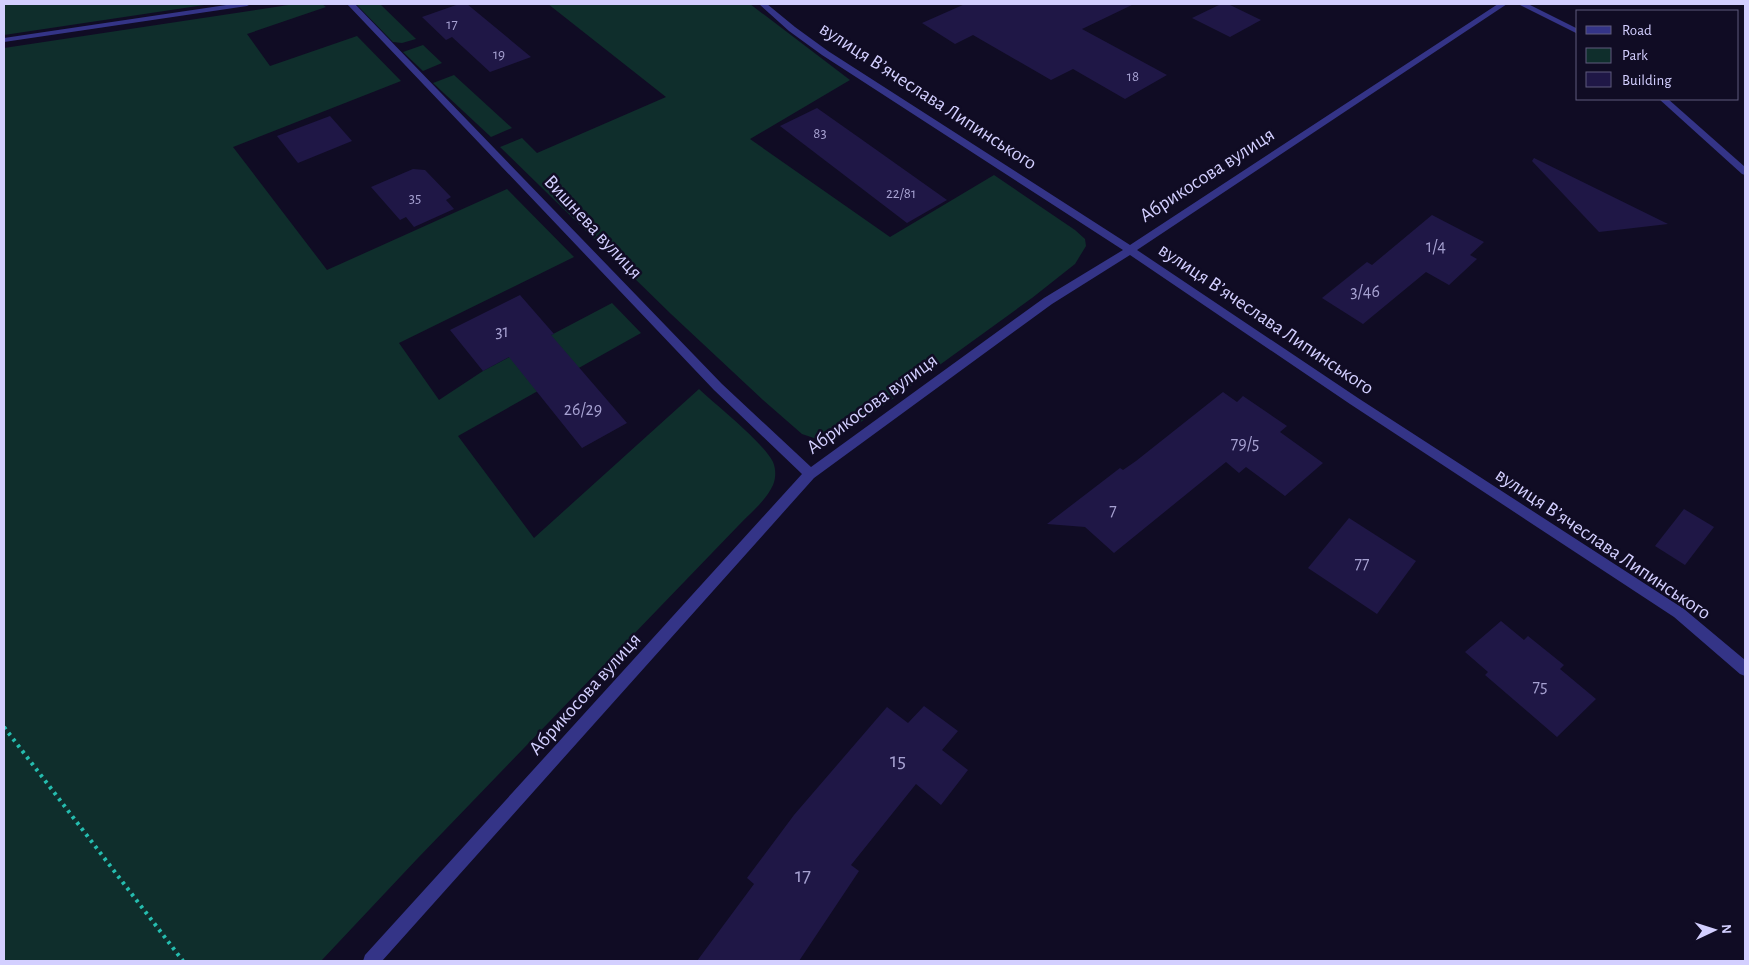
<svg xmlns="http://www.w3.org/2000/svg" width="1749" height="965" viewBox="0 0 1749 965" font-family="'Alegreya Sans',sans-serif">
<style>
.green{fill:#0f2e2c}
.building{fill:#1f1746}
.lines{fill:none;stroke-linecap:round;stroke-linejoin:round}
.path{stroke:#25bdaf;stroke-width:4;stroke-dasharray:3 4.5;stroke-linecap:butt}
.minor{fill:#343487;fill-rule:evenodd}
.labels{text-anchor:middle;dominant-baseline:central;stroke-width:5;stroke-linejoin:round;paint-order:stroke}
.far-number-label{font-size:15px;fill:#a6a1d1}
.number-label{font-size:18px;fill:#a6a1d1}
.street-label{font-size:20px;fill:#d3cfff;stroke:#100c24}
.near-number-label{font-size:21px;fill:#a6a1d1}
</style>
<rect width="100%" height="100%" fill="#100c24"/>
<g class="green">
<polygon points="4,4 211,4 4,35"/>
<path d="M295,4H322L326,7L247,34L270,66L357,36L401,81L233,147L327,270L507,189L574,257L399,343L439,400L483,371L612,303L641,333L458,436L534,538L699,389C717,406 763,442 773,462C776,469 776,478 773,485C766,501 749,514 738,526L417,859L321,961H4V48Z"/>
<polygon points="356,4 380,4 416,39 402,43 393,42"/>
<polygon points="548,4 750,4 850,80 750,139 890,237 994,175 1075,230 1085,239 1086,246 1075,264 1032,298 840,437 829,441 820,440 802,434 763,400 671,314 500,147 522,138 537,153 666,97"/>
<polygon points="423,45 442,63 423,71 403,52"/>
<polygon points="454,75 512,128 491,137 433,83"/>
</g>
<g class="building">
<polygon points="459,4 467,4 531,57 490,72 452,37 446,40 422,17"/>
<polygon points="965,4 1134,4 1082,29 1167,75 1125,99 1073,69 1051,80 973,35 955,44 922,23"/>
<polygon points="1221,4 1228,4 1261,20 1230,37 1192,18"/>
<polygon points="817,108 861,139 947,200 907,223 780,126"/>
<polygon points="330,116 352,141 298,163 277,136"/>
<polygon points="1534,158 1668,224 1599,232 1532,161"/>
<polygon points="413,169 425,170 451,197 446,200 454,209 414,227 406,217 400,220 371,187"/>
<polygon points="1432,215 1484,242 1470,255 1477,259 1449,285 1426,272 1363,324 1322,298 1367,262 1372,265"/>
<polygon points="520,295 554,334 551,335 627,423 582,448 509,357 483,371 450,330"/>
<polygon points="1223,392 1237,402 1243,396 1287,426 1280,432 1323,463 1285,496 1246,467 1239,473 1226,462 1114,553 1085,527 1047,524 1120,468 1123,470 1136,461"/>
<polygon points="1684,509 1714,527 1685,565 1655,546"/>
<polygon points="1349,518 1416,561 1377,614 1308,568"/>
<polygon points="1501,621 1524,640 1528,636 1564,665 1560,669 1596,699 1557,737 1485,675 1488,672 1465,652"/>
<polygon points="924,706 958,731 942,750 968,770 941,805 916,784 851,865 859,871 799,961 697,961 754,884 747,878 794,815 887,707 908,723"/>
</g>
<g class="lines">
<polyline class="path" points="4,727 183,961"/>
<g class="minor">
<polygon points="233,4 251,4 247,6 4,42 4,38"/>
<polygon points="347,4 355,4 722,384 811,467 1044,298 1123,250 822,55 789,31 759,4 767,4 795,27 828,51 1130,245 1498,4 1507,4 1137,250 1358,398 1684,609 1745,660 1745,676 1740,674 1674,617 1350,404 1130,255 1052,304 814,478 382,961 363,961 365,955 802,474 714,390"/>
<polygon points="1518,4 1528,4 1578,29 1578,34"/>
<polygon points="1659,99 1668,99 1745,167 1745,175 1742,174"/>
</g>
</g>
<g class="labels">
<g class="far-number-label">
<text x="452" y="24">17</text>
<text x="499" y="54">19</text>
<text x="1133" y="76">18</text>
<text x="820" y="133">83</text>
<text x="901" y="193">22/81</text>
<text x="415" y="198">35</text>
</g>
<g class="number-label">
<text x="1436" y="247">1/4</text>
<text x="1365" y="292">3/46</text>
<text x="502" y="332">31</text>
<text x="583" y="410">26/29</text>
<text x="1245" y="444">79/5</text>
<text x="1113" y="511">7</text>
<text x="1362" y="564">77</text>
<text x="1540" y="687">75</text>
</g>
<g class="street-label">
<text transform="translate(928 96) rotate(33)">вулиця Вʼячеслава Липинського</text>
<text transform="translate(1207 175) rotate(-33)">Абрикосова вулиця</text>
<text transform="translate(593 227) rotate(47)">Вишнева вулиця</text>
<text transform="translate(1266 319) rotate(34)">вулиця Вʼячеслава Липинського</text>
<text transform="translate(872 404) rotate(-36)">Абрикосова вулиця</text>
<text transform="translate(1603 544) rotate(34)">вулиця Вʼячеслава Липинського</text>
<text transform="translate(585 694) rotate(-48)">Абрикосова вулиця</text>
</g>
<g class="near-number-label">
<text x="898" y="760">15</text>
<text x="803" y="875">17</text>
</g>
</g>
<rect width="1749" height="965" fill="none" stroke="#d3cfff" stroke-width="10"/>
<rect x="1576" y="10" width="162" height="90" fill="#100c24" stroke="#5e5a7c"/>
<rect x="1586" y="26" width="25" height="8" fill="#343487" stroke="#5e5a7c"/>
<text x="1622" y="35" font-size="15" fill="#d3cfff">Road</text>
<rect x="1586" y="48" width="25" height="15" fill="#0f2e2c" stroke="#5e5a7c"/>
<text x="1622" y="60" font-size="15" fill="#d3cfff">Park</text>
<rect x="1586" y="72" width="25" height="15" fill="#1f1746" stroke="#5e5a7c"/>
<text x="1622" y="85" font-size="15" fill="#d3cfff">Building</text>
<g transform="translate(1714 930) rotate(86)" stroke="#100c24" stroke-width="4" paint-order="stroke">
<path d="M0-4L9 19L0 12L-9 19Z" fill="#d3cfff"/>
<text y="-8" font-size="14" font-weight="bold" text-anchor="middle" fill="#d3cfff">N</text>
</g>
</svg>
